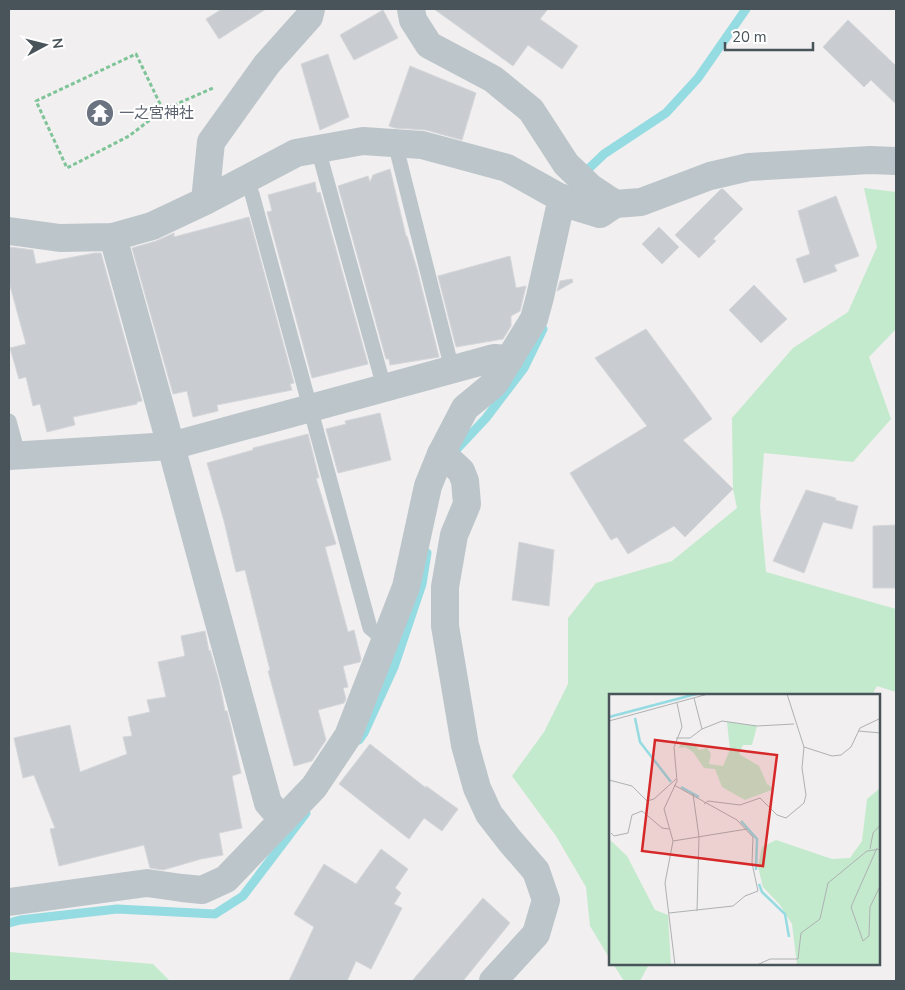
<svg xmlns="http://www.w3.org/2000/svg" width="905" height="990" viewBox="0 0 905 990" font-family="'Nunito Sans','Noto Sans JP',sans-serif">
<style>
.green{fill:#c3eacd}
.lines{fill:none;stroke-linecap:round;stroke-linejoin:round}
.stream{stroke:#95dbe2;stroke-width:9}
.building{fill:#c9cdd1;stroke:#d4d6da}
.path{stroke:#7fc499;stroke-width:3;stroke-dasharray:4 2.5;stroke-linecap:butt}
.lane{stroke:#bcc5ca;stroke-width:15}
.street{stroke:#bcc5ca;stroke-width:28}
.labels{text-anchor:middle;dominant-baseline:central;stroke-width:4;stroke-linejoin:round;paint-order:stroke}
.worship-label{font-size:15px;fill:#5b616d;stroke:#fff;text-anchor:start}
.inset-river{fill:none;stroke:#95dbe2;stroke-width:2.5}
.inset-road{fill:none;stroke:#aeb1b3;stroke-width:1}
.view{fill:#d62828;fill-opacity:0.15;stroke:#d62828;stroke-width:2.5}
.inset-edge{fill:none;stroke:#49545a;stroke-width:2.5}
</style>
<rect width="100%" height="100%" fill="#f1efef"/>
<g class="green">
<polygon points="864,188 896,192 896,329 869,357 891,419 853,462 764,453 760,507 766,572 896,609 896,692 877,686 872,695 610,695 610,959 590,926 586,887 556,836 512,776 544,732 568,684 568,618 596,583 672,561 737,508 733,489 732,418 793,348 848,312 877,247"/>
<polygon points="9,952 153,964 170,981 9,981"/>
<polygon points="613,964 649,964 640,981 624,981"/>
</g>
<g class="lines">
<g class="stream">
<polyline points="581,176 604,154 666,113 698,78 746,9"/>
<polyline points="455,452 457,449 486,418 524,368 543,329"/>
<polyline points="359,740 364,733 394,667 422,584 427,553"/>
<polyline points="9,923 20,920 117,909 215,914 243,896 306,813"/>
</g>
</g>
<g class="building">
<polygon points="222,9 266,9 219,39 206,19"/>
<polygon points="434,9 548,9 540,19 578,46 562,69 528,45 513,66"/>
<polygon points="383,10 398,38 354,60 340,35"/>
<polygon points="848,20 896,66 896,104 871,80 864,87 823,47"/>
<polygon points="328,54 349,117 320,130 301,64"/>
<polygon points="410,66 476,93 462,140 426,130 395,128 389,126"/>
<polygon points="390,169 406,236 407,236 417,269 439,357 390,365 389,359 386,359 338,186 368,176 370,182 373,175"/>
<polygon points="315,182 317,193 320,192 368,364 312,378 267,212 272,211 268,195"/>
<polygon points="721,189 723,189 743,209 713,239 716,241 699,258 675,235"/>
<polygon points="836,196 859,256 834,265 837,271 804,283 796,259 810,254 798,211"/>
<polygon points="249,217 294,383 290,384 292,390 217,405 218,411 193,417 187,391 173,394 132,248 156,241 174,233 174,237"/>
<polygon points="659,227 679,247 662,264 642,244"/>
<polygon points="9,247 33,250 36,264 95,253 101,253 142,401 137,402 137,404 73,417 75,425 47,432 40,404 33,406 26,377 19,379 10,348 26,344 9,282"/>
<polygon points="510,256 516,288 526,286 520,311 511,316 511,326 503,339 456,347 438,276"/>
<polygon points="572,279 573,282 557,291 560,281"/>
<polygon points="754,285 787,319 761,343 729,310"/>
<polygon points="646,329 712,419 683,440 733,489 685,537 674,526 628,554 617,537 611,540 570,473 647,426 595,358"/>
<polygon points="380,413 391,460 338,473 326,429 346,424 345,421"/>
<polygon points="308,434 319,478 316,478 336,544 325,547 348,632 354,630 361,659 360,662 343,666 348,687 343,688 346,699 344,703 318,710 326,740 312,761 294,766 268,671 270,670 245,570 236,572 224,521 207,463 253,450 253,448"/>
<polygon points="806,490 836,498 835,500 858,506 852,529 823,522 804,573 773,561"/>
<polygon points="896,525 896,588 873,588 873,526"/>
<polygon points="519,542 554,550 549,606 512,600"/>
<polygon points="205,631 209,651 210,650 219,681 225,711 227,711 231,727 241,773 232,776 242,828 219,833 223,855 201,859 163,870 150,868 144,845 59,866 50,829 55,828 34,775 23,778 14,738 70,725 80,772 127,754 123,737 132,736 128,717 150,712 147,700 166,697 158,662 185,656 181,636"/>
<polygon points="370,744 426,788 426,786 458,809 442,831 424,818 409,839 339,784"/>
<polygon points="381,849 408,869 395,888 401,893 394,904 402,908 371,969 356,961 347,981 289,981 314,927 294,914 324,864 356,884"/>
<polygon points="483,898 510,923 463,981 412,981"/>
</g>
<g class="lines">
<polyline class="path" points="163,110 136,54 36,101 67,168 129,136 163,110 213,88"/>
<g class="lane">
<polyline points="395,143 452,369"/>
<polyline points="318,149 384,387"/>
<polyline points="245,180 252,194 370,628 386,641"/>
<polyline points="9,421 18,454"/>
</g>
<g class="street">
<polyline points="411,9 413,20 429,45 493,79 531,110 566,164 591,188 615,204"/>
<polyline points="205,201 211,142 267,64 309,17 311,9"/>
<polyline points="9,231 60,238 113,237 152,226 205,201 296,153 363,141 422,145 507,168 577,207 600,214 615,204 641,202 710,176 749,167 870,160 896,161"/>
<polyline points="113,237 171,446 268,803 283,820"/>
<polyline points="441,454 447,458 461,471 465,481 467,504 454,535 445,587 445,626 465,745 477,788 489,814 510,841 536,871 546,900 536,934 493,981"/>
<polyline points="9,456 171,446 494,358 510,359"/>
<polyline points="9,902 147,883 182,888 202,890 226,879 314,787 348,736 406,587 428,486 441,454 465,408 494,384 534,319 540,297 562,198"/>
</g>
</g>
<defs>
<symbol id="temple-disc" viewBox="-11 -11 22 22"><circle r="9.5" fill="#6b7280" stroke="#fff"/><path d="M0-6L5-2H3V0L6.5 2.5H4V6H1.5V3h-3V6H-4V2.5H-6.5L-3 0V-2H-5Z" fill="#fff"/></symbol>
</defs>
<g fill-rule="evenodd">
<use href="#temple-disc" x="84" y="97" width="32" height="32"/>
</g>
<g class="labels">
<g class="worship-label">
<text x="119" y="113">一之宮神社</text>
</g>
</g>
<g transform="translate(609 694)">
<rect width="271" height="271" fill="#f1efef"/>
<path d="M118,28L148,32L143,51H134L130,60L150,72L158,90L165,95L136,106L113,93L106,75L95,74L84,58L76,53L69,54L74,48L85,50L90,56L98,54L102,60L100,70L114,72L121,56ZM271,94V271H188L183,230L171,211L154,193L149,173L153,153L167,146L223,165L241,164L253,147L258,105ZM0,145L18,162L46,216L59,221L62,271H0Z" fill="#c3eacd"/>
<path class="inset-river" d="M0,23L87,0M26,24L31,48L62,88M72,93L90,103M132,127L148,145L147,176M150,190L153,198L176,220L180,243"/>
<path class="inset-road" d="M85,4L93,35M0,27L99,0M249,37L272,39M67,44H81L93,35L113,27L148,32L185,30M195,53L223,62L232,61L242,53L251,34L272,24M0,86L23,92L38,107L45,105L67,85M84,100L90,143L88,217M95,110L99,107L131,111L151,104L168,121L177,124L195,109L197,101L193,74L195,53L178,0M2,139L5,142L19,139L23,121L33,117L53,134L60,135M64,147L138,135M268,154L242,213L254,247L260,242L261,213L272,190M261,155L264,139L272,130M60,219L124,212L136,202L149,197L143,169L144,143L128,126L65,91M66,271L56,189L64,147L55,115L68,87L65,53L73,33L68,9M148,271L161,265H189L192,239L211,225L219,189L258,157L272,155"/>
<path class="view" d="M46,46L168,61L154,172L33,157Z"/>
<rect width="271" height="271" class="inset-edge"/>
</g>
<rect width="905" height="990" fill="none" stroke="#49545a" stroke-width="20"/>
<g transform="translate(45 45) rotate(83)" stroke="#ffffff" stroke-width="4" paint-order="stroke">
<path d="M0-4L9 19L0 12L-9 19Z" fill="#49545a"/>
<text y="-8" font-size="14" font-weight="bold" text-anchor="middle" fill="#49545a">N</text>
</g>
<path d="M725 42v8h88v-8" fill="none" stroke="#49545a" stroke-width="2.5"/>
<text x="732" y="42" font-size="15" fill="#49545a" stroke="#ffffff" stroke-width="4" paint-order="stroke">20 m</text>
</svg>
